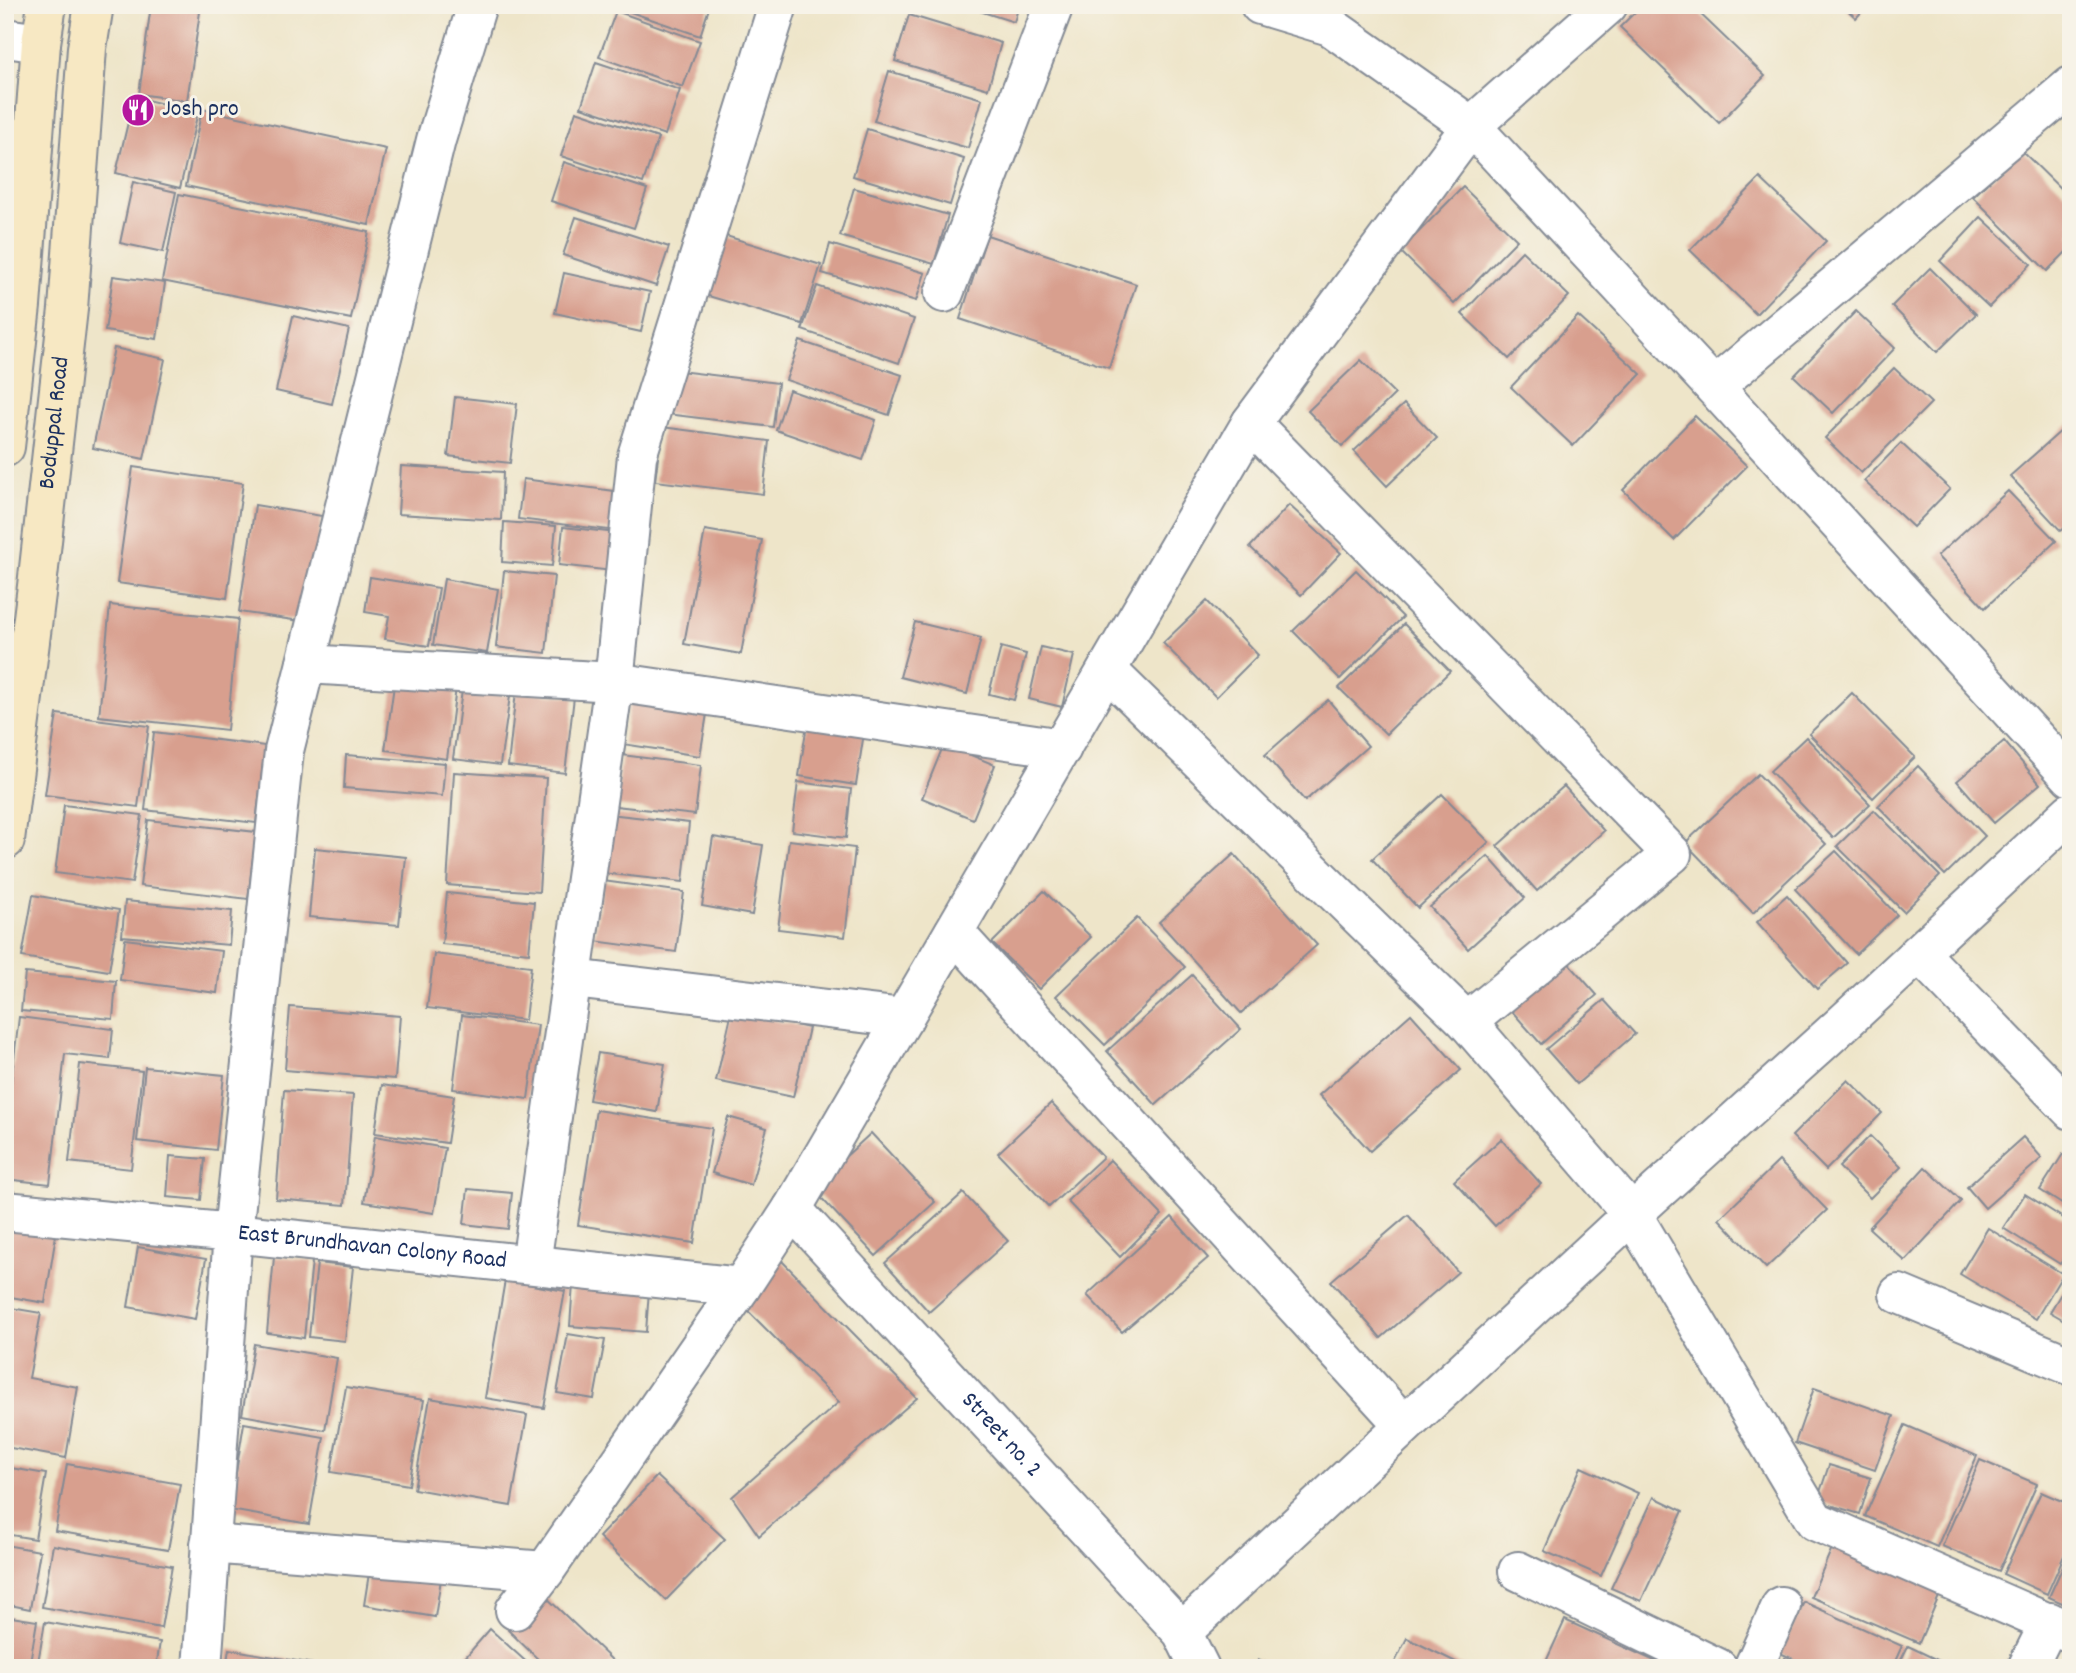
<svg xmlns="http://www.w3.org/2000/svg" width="2076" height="1673" viewBox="0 0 2076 1673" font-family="Dekko,sans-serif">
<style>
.building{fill:#d89f8e}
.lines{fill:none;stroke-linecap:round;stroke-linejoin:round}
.street-casing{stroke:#848a94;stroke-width:42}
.secondary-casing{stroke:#848a94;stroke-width:42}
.street{stroke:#fff;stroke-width:38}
.secondary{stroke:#f7e8c3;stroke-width:38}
.labels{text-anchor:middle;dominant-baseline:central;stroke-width:6;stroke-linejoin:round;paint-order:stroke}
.poi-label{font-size:24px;fill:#1b2f5e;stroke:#f7f3e8;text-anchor:start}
.street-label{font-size:24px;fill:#1b2f5e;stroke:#f7f3e8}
</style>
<rect width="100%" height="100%" fill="#f7f3e8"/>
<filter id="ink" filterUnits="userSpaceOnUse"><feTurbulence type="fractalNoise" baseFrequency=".0143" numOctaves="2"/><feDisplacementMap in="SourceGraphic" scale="14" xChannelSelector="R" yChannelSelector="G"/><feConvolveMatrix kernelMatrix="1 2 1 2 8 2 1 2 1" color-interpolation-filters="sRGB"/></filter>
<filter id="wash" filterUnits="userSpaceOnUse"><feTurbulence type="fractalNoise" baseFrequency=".00686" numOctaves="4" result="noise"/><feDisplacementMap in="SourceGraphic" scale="28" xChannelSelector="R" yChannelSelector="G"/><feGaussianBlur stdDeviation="1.57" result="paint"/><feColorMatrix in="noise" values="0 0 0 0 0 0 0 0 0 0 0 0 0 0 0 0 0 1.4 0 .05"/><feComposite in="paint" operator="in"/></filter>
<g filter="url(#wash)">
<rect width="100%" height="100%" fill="#eee5c9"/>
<g id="blocks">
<g class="building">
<polygon points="151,5 201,5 187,101 139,94"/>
<polygon points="610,5 710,5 700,36"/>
<polygon points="970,5 1019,5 1014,22 970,8"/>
<polygon points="1642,5 1691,5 1765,76 1719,123 1620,27"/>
<polygon points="1842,5 1868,5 1856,18"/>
<polygon points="616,11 700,41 683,87 599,57"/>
<polygon points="909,15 1001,43 988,89 895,61"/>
<polygon points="596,62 680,90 665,135 581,107"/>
<polygon points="889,71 982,99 968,148 874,121"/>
<polygon points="134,97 198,112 180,188 116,173"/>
<polygon points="202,109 386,149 369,225 186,186"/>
<polygon points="576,111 658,138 643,183 561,156"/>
<polygon points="867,129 964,159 950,205 853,176"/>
<polygon points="2021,150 2071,199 2071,247 2047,271 1973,197"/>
<polygon points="564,162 647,189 634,228 551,201"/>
<polygon points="1760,178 1826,241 1756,314 1690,250"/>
<polygon points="133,182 176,192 163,252 120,243"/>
<polygon points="1463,187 1517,240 1454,304 1400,251"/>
<polygon points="854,188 948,215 934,264 840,236"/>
<polygon points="179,194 369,232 351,319 162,281"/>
<polygon points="576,217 669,247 656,286 563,255"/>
<polygon points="1981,217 2031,264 1989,307 1940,261"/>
<polygon points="713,232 821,265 802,324 695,292"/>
<polygon points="987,235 1136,284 1109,368 960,319"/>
<polygon points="830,244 925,273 916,301 822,273"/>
<polygon points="1522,251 1569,296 1509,359 1462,314"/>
<polygon points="1930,268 1976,314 1937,352 1892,306"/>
<polygon points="564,273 650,292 641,332 555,313"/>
<polygon points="113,276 165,283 157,339 105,331"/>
<polygon points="817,286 914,319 899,363 802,330"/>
<polygon points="1856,311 1895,348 1833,413 1794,376"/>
<polygon points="293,316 349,329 332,404 276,391"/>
<polygon points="1578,316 1641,374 1573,446 1511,387"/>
<polygon points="800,341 902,375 889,415 786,380"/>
<polygon points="114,348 165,359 144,459 93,448"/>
<polygon points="1361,360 1395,394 1342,446 1308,411"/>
<polygon points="1894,368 1931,403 1861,473 1825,438"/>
<polygon points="671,370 778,383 773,427 666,414"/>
<polygon points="789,390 876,420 863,460 776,430"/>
<polygon points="455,397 517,404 510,463 448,456"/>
<polygon points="1404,404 1437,438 1387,486 1354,451"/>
<polygon points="1695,416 1747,466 1674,540 1623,490"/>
<polygon points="2071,422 2071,523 2061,531 2010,476"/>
<polygon points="662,427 769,441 763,494 655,481"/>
<polygon points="1901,443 1950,489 1913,527 1864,481"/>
<polygon points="401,466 503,472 501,520 398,514"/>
<polygon points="133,467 243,483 227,598 117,583"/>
<polygon points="523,479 630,493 625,532 518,519"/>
<polygon points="2008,491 2056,541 1985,608 1937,556"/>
<polygon points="255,505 322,516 307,622 239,612"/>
<polygon points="1289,505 1341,553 1301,595 1250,547"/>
<polygon points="504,522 556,526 552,566 502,562"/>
<polygon points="563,527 626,534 622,572 559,565"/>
<polygon points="705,530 762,540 741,654 684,644"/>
<polygon points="1356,570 1403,617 1340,679 1293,631"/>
<polygon points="504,571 554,576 546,653 496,647"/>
<polygon points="370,577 439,588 429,646 385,639 389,616 365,612"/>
<polygon points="444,579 498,589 487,653 433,645"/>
<polygon points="1207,601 1258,655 1216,697 1163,643"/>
<polygon points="110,605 238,619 227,730 99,716"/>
<polygon points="915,622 981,638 967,694 900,677"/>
<polygon points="1404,624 1450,671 1386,734 1339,688"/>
<polygon points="1001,647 1026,654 1014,700 989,694"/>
<polygon points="1041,647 1074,655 1062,707 1029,699"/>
<polygon points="395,678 456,687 447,759 385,750"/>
<polygon points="462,690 510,696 500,765 453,759"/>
<polygon points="516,691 574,697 565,773 508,766"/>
<polygon points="1852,693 1915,757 1873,798 1809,734"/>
<polygon points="631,695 708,708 700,756 623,744"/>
<polygon points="1328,700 1368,746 1305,801 1265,755"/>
<polygon points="57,714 149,726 138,807 45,795"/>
<polygon points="808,718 865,726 856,785 799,776"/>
<polygon points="154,732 265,746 256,823 145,810"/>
<polygon points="1806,737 1870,804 1833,838 1770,771"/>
<polygon points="2004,741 2040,784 1994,823 1957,781"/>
<polygon points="944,744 995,765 973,819 922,798"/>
<polygon points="346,755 445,763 442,796 344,788"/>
<polygon points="622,755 701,765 695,815 616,806"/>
<polygon points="1918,766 1985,836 1945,875 1878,806"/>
<polygon points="454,772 546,778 539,892 447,885"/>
<polygon points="1758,774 1826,844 1753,913 1685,843"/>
<polygon points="798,782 851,789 846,838 792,831"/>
<polygon points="1564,786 1604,831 1537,891 1497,846"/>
<polygon points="1442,794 1489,842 1418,908 1372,859"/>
<polygon points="64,805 142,815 132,883 55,873"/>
<polygon points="1874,810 1940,876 1904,912 1837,846"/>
<polygon points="609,814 689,823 683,882 602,873"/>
<polygon points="148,820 256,832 248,899 140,886"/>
<polygon points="713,837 763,845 752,915 702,906"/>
<polygon points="789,840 855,848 845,937 778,929"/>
<polygon points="315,848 406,857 399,925 309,917"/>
<polygon points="1836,851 1897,915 1856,954 1795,889"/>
<polygon points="1234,854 1317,945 1241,1013 1159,922"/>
<polygon points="1488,856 1525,898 1468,949 1430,907"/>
<polygon points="603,881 684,892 676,952 594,941"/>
<polygon points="1044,891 1091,937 1039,989 992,943"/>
<polygon points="447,893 534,902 529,953 442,944"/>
<polygon points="33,895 119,910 109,971 22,957"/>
<polygon points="1787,895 1847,963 1817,989 1757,922"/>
<polygon points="125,901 232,911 229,945 122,936"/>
<polygon points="1137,918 1185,967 1105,1045 1056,996"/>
<polygon points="125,939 222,951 217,993 120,980"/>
<polygon points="434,954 531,966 525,1020 427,1008"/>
<polygon points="1565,959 1597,995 1541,1044 1509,1008"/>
<polygon points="25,973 116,981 113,1019 21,1011"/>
<polygon points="1192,975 1241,1029 1156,1105 1107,1051"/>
<polygon points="1604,1000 1635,1034 1577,1084 1546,1049"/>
<polygon points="290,1007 400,1016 395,1079 285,1070"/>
<polygon points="732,1011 809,1028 793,1097 716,1081"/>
<polygon points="1411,1014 1461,1070 1370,1151 1319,1095"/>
<polygon points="462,1015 538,1025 528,1099 453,1089"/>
<polygon points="19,1017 113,1029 110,1059 65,1054 50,1184 5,1179 5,1133"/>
<polygon points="598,1053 665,1064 657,1112 589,1100"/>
<polygon points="80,1064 142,1071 131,1169 69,1162"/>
<polygon points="145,1067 224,1075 216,1150 137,1141"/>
<polygon points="1848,1080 1882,1113 1826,1170 1792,1136"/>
<polygon points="382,1085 454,1096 447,1143 375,1133"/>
<polygon points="284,1090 353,1095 345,1205 276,1199"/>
<polygon points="1051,1103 1103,1157 1049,1207 998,1153"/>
<polygon points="596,1110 712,1128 694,1243 578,1225"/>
<polygon points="728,1117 767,1128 751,1185 712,1173"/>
<polygon points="871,1133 935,1202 876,1256 812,1188"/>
<polygon points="375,1136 445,1148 434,1213 364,1202"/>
<polygon points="1870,1136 1901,1167 1870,1198 1839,1167"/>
<polygon points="2023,1137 2042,1158 1985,1208 1967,1187"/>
<polygon points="1501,1139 1541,1184 1495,1226 1454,1181"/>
<polygon points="2063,1154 2071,1159 2071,1210 2040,1190"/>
<polygon points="170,1156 205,1159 201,1200 167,1197"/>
<polygon points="1110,1160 1162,1215 1120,1257 1067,1201"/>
<polygon points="1779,1161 1827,1210 1766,1268 1719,1219"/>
<polygon points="1925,1167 1961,1201 1905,1261 1869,1228"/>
<polygon points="468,1189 512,1193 508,1229 464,1224"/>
<polygon points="963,1193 1008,1241 929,1312 885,1263"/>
<polygon points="2025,1194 2071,1223 2071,1248 2060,1264 2003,1228"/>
<polygon points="1408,1215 1458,1272 1381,1338 1331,1281"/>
<polygon points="1172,1217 1208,1258 1122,1332 1087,1295"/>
<polygon points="5,1226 56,1235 45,1303 5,1296"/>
<polygon points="1988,1228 2063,1274 2036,1319 1960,1274"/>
<polygon points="138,1247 206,1259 195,1319 128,1307"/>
<polygon points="274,1257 312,1261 304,1338 267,1333"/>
<polygon points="780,1259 917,1398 759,1536 732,1497 839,1402 737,1300"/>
<polygon points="317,1263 353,1267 345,1341 309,1337"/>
<polygon points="2071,1277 2071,1324 2050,1312"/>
<polygon points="505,1280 565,1291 544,1408 485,1398"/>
<polygon points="573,1284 649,1290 646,1332 570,1326"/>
<polygon points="5,1307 41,1313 29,1378 78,1387 66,1458 5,1447"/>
<polygon points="568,1334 605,1340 594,1399 557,1393"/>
<polygon points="254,1344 337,1358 325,1430 242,1415"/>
<polygon points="346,1387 424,1400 409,1485 331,1472"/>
<polygon points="1814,1388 1894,1416 1875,1470 1795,1443"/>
<polygon points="430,1398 527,1415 511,1506 414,1489"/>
<polygon points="244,1423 324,1437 309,1524 230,1510"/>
<polygon points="1905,1425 1977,1456 1937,1547 1865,1516"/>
<polygon points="1980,1460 2037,1484 1999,1571 1942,1546"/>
<polygon points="67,1464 180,1484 168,1550 55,1531"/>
<polygon points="1829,1465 1871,1478 1860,1514 1817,1501"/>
<polygon points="5,1467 46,1474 35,1539 5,1534"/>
<polygon points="1581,1467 1638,1493 1601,1576 1544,1551"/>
<polygon points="657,1476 725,1539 666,1600 599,1537"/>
<polygon points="2041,1492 2071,1505 2071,1540 2047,1594 2003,1574"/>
<polygon points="1654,1497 1683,1511 1641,1601 1611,1588"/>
<polygon points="1835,1541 1943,1587 1919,1643 1811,1597"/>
<polygon points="5,1545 40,1551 30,1609 5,1604"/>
<polygon points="53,1545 172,1566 161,1628 42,1607"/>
<polygon points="2071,1548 2071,1607 2049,1597"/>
<polygon points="371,1561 442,1573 435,1617 364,1605"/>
<polygon points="543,1594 613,1661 606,1668 547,1668 508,1630"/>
<polygon points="1804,1602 1902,1646 1892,1668 1813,1668 1780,1653"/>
<polygon points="5,1616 37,1621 29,1668 5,1668"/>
<polygon points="1565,1620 1670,1668 1543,1668"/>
<polygon points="45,1622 160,1642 156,1668 37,1668"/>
<polygon points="490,1629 533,1668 456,1668"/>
<polygon points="1407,1638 1468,1668 1392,1668"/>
<polygon points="1908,1646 1954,1668 1897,1668"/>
<polygon points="229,1649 325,1666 325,1668 226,1668"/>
<polygon points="1785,1658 1806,1668 1780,1668"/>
<polygon points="1258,1660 1273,1668 1254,1668"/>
</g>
</g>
</g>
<g filter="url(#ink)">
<use href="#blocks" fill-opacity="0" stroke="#848a94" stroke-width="2"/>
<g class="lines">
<defs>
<g id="street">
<polyline points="1260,5 1330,26 1471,126 1714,387 2071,777"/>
<polyline points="5,38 41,43"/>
<polyline points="944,293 1054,5"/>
<polyline points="1714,387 2071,86"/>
<polyline points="1251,423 1672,854 1467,1022"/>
<polyline points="306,664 614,682 1062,748"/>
<polyline points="1107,670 1467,1022 1632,1214 1815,1521 2071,1633"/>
<polyline points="954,932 1404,1425"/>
<polyline points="1919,953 2071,1110"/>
<polyline points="573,979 904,1018"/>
<path id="s1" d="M792,1209L1182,1632L1200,1668"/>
<path id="s2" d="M5,1211L233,1233L741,1287"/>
<polyline points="531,1264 614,682 637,456 778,5"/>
<polyline points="1899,1294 2071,1366"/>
<polyline points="210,1544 545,1571"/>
<polyline points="1518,1571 1718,1668"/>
<polyline points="515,1610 545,1571 741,1287 792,1209 1251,423 1471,126 1608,5"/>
<polyline points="1182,1632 1632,1214 1839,1027 2071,812"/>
<polyline points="202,1668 233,1233 284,751 436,140 477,5"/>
<polyline points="1753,1668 1781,1606"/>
<polyline points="2027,1668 2050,1622"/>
</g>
<g id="secondary">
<polyline points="5,447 21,306 41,43 47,5"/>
<path id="s3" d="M5,840L37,586L68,309L87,48L94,5"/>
</g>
</defs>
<use href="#street" class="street-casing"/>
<use href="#secondary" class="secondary-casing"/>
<use href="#street" class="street"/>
<use href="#secondary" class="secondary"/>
</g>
</g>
<defs>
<symbol id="restaurant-disc" viewBox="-11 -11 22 22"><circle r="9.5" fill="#b5179e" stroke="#f7f3e8"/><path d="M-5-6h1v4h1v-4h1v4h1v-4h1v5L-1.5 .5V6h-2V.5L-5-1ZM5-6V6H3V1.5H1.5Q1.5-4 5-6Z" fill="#fff"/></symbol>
</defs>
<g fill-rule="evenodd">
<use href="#restaurant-disc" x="119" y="91" width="38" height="38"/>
</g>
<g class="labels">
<g class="poi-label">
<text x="162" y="110">Josh pro</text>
</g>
<g class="street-label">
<text stroke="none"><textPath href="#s3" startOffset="420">Boduppal Road</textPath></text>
<text stroke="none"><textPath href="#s2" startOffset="369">East Brundhavan Colony Road</textPath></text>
<text stroke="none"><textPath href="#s1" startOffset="308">Street no. 2</textPath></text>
</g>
</g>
<rect width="2076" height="1673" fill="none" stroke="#f7f3e8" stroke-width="28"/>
</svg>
